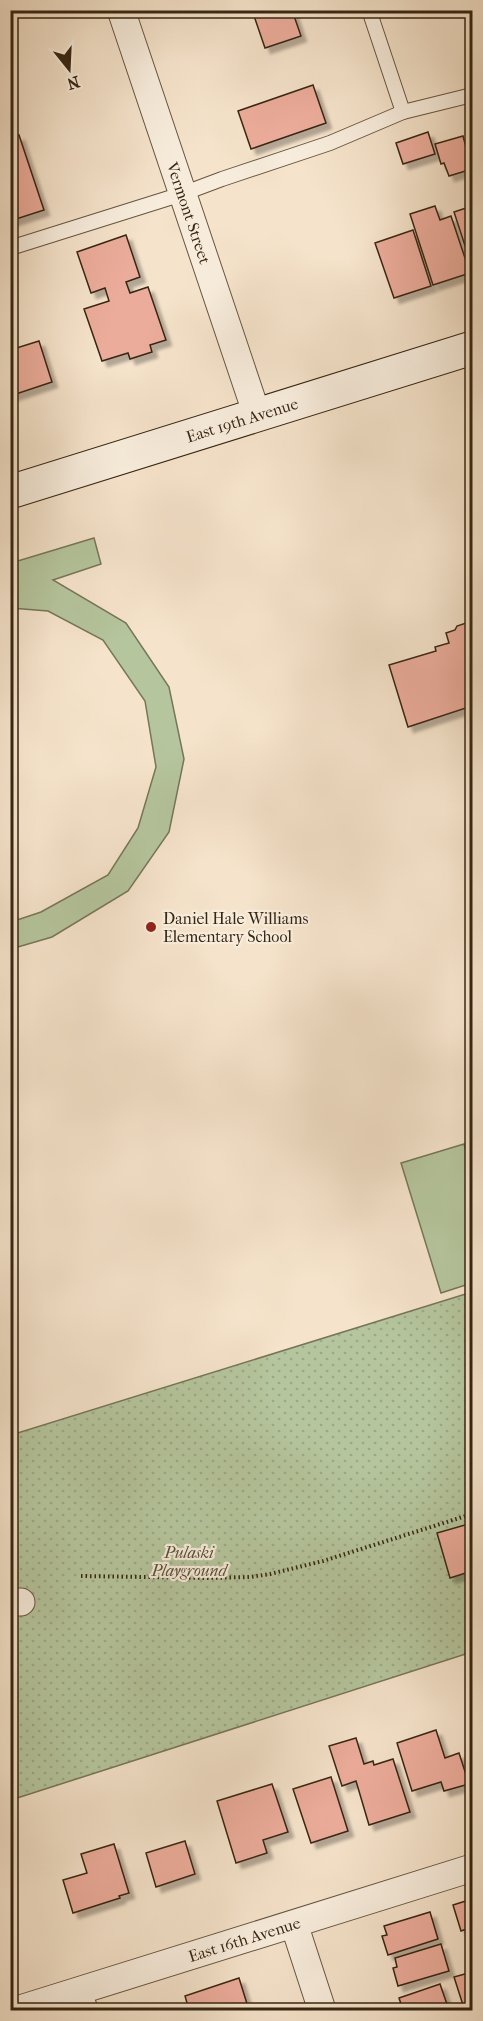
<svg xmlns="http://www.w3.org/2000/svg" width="483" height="2021" viewBox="0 0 483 2021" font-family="'IM FELL French Canon',serif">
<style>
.park{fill:url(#park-dots);stroke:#767658;stroke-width:1.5}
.pitch{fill:#b5c59d;stroke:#767658;stroke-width:1.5}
.building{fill:#ecac9b;stroke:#372612;stroke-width:1.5;filter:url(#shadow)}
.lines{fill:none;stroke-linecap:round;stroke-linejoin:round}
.lane-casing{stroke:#665540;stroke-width:16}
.street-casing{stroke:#665540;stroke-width:29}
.secondary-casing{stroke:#372612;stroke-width:35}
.path{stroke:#372612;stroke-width:4;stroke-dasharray:1.5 3;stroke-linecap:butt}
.lane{stroke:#f8eddd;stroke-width:14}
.street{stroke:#f8eddd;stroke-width:27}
.secondary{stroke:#f8eddd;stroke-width:33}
.poi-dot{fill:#8f2418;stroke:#f8eddd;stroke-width:2}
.labels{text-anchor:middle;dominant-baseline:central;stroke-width:4.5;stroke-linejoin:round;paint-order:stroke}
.street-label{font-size:16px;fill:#372612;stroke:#f8eddd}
.poi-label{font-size:16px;fill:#372612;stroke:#f8eddd;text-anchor:start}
.park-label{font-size:16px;font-style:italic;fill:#564e35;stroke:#f8eddd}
</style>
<defs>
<pattern id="park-dots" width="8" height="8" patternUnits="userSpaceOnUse" patternTransform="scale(1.5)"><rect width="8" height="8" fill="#b5c59d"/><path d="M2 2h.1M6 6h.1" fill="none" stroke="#9ca986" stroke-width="1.8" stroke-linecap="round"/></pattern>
<filter id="shadow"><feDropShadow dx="5.5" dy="5.5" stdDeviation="1.5" flood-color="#0004"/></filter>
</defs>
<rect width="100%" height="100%" fill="#f5e3cb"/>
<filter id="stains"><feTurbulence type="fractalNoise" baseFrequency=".00333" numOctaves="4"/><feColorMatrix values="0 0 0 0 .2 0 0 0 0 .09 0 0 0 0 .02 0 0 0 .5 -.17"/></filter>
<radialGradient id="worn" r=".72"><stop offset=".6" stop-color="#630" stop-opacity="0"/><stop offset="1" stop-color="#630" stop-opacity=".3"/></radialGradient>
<polygon class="park" points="472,1292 472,1652 11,1800 11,1435"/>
<g class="pitch">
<polygon points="94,538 101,564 53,580 126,623 169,687 184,759 169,832 128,891 52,937 11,949 11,922 41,912 108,875 138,828 156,767 145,701 103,640 48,611 11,608 11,563"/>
<polygon points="464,1144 465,1148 472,1146 472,1283 441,1293 401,1163"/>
</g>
<g class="building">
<polygon points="252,10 292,10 301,36 265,48"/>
<polygon points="313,85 326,123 251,149 238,111"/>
<polygon points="428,132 435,154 403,164 396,143"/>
<polygon points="19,135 44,210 10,221 10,138"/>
<polygon points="463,136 472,169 449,176 444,163 441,164 435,144"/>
<polygon points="435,206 440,220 451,216 470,273 433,285 410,214"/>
<polygon points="472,206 472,264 471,264 454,212"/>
<polygon points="413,230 431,286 394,298 375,243"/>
<polygon points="126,235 140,277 126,282 130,293 148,287 166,340 150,345 152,352 130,359 128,353 102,361 84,309 109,301 105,288 91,293 77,252"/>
<polygon points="39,341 52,382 10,396 10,350"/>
<polygon points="472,621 472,706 408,727 389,665 436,651 435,647 449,643 446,633 455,630 457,626"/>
<polygon points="472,1523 472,1571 450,1578 437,1533"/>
<polygon points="436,1730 445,1758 459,1753 469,1784 444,1791 441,1782 412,1791 397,1743"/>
<polygon points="356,1738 364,1764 373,1761 374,1765 393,1759 410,1812 369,1825 356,1781 342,1786 329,1746"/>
<polygon points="331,1777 348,1831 311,1843 293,1789"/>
<polygon points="272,1784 288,1832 263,1840 267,1853 236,1863 217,1801"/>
<polygon points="185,1841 195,1874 156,1887 146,1853"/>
<polygon points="114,1844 129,1893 119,1896 120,1898 73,1913 63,1880 87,1873 81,1854"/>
<polygon points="472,1899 472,1927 461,1931 453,1905"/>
<polygon points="430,1912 438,1939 388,1955 382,1936 387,1935 384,1926"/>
<polygon points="441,1944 449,1971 398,1986 393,1968 397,1967 395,1958"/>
<polygon points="472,1972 472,2002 463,2005 454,1977"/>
<polygon points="239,1978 248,2007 238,2010 189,2010 185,1996"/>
<polygon points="440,1984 449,2010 403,2010 399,1998"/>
</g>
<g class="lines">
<defs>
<g id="lane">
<polyline points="369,10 403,112"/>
<polyline points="10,248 182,194 222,179 330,143 403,112 472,95"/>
<polyline points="84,1990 91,2010"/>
</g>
<g id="street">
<path id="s1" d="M121,10L257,415"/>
<polyline points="10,1602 21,1602"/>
<polyline points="294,1924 322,2010"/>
<path id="s2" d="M17,2010L472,1868"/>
</g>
<g id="secondary">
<path id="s3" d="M10,492L472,348"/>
</g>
</defs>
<use href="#lane" class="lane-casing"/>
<use href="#street" class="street-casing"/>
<use href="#secondary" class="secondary-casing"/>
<polyline class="path" points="81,1576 206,1578 250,1577 270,1574 323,1561 472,1514"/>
<use href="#lane" class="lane"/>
<use href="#street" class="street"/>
<use href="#secondary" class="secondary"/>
</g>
<circle class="poi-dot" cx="151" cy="927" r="6"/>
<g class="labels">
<g class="street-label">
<text stroke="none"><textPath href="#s1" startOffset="214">Vermont Street</textPath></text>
<text stroke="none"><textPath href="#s3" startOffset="243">East 19th Avenue</textPath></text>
<text stroke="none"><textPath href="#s2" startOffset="238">East 16th Avenue</textPath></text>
</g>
<g class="poi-label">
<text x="163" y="918">Daniel Hale Williams<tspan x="163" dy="18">Elementary School</tspan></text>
</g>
<g class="park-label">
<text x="189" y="1552">Pulaski<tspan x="189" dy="18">Playground</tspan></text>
</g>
</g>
<rect width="483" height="2021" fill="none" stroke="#f5e3cb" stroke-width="36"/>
<rect x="12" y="12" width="459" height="1997" fill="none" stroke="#372612" stroke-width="3"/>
<rect x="18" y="18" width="447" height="1985" fill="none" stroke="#372612" stroke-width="1.5"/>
<g transform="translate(69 69) rotate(162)" stroke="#f8eddd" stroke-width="4.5" paint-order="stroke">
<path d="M0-4.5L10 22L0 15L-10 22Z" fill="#372612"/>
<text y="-9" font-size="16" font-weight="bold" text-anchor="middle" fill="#372612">N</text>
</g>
<rect width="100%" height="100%" filter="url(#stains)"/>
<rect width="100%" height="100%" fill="url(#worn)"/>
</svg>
